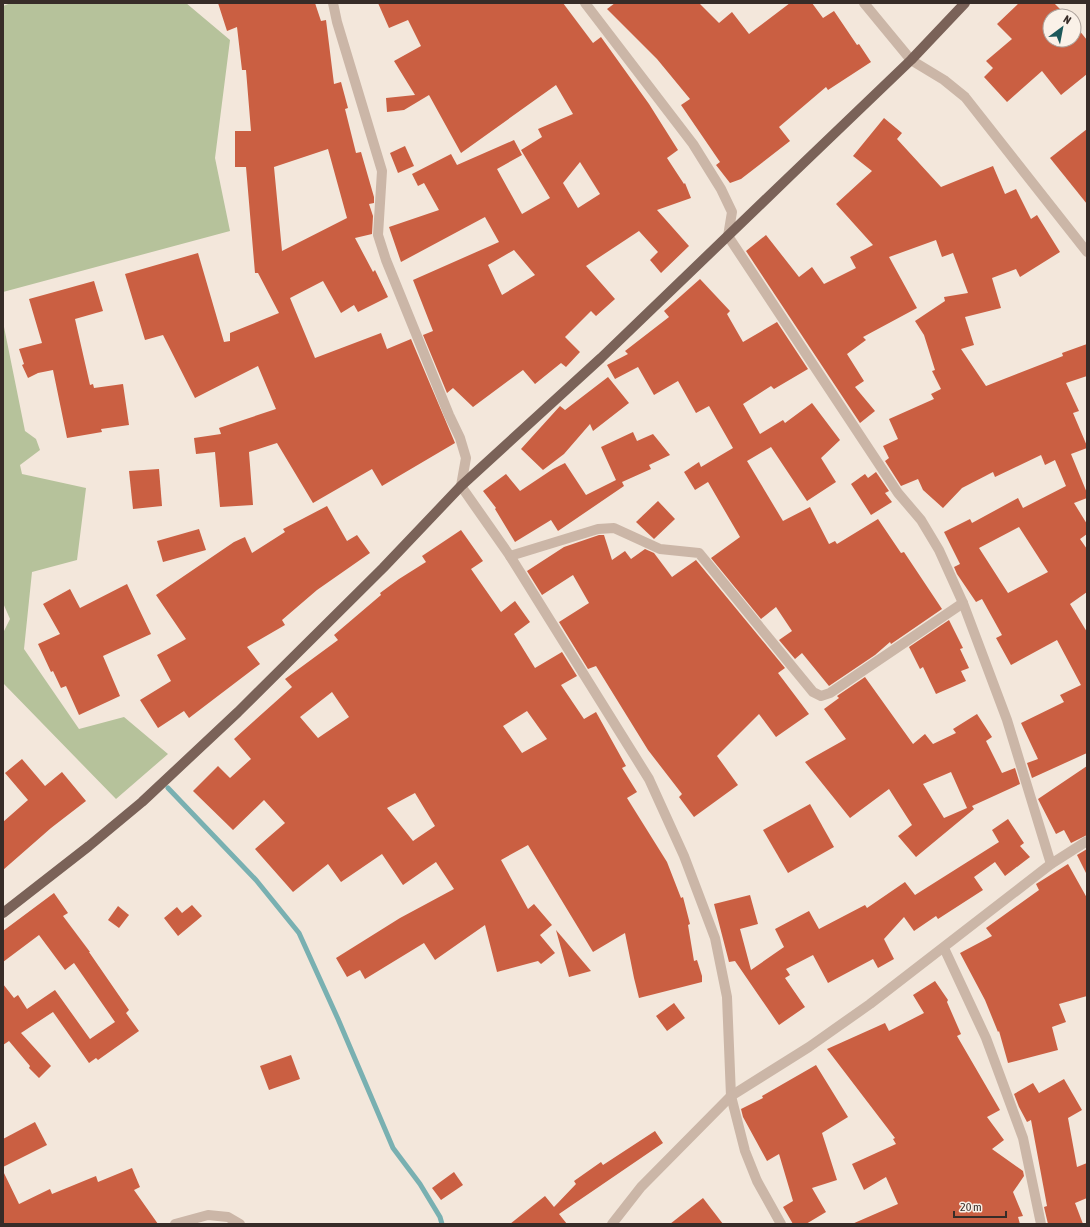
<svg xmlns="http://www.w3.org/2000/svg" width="1090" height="1227" viewBox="0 0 1090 1227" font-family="'Asap Condensed',sans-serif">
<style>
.green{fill:#b6c29b}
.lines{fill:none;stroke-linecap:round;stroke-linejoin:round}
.stream{stroke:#79b0b1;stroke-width:5}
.building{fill:#ca5f42;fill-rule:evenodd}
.minor{stroke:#cbb6a7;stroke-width:10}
.major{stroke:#7a6258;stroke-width:10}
</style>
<rect width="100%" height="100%" fill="#f3e7db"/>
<g class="green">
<polygon points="11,3 186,3 230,40 215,158 230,231 3,292 3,6"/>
<polygon points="3,322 25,431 36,439 40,450 20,465 22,474 86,488 77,560 32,572 24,649 79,729 124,717 168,754 116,799 3,683 3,633 10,619 3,603"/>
</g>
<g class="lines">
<polyline class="stream" points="168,788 256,880 299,933 338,1019 393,1148 420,1184 440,1217 442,1224"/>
</g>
<g class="building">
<path d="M218,3H315L321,21L326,20L334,84L341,82L348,108L345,109L356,153L361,152L374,197V203L369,204L373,216L372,234L355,238L373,272L375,270L388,297L358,312L354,305L341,313L323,281L290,298L315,358L381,333L387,349L411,339L455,443L382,486L372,469L313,503L277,443L249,452L253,505L220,507L215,452L196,454L194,438L221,434L219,428L276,409L258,366L195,398L163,335L145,340L125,274L198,253L224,342L230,341V333L279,313L258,273H255L246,167H235V131H251L246,70H242L237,27L227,31ZM328,149L347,218L282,251L274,167Z"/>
<path d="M378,3H563L593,43L601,37L649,104L678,150L667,158L684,184L685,183L691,198L657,210L689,246L661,273L650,260L658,252L639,231L586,266L615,299L596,316L591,311L565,337L580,352L566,367L561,363L535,384L523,370L473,407L453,388L447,393L423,335L433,331L413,280L499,242L485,217L401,262L389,227L439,210L424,183L418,186L412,174L451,154L457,165L514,140L522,155L497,169L522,214L550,198L521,150L542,137L538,129L573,114L556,85L461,153L429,95L404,110L387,112L386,98L415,95L394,61L421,46L408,20L389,28ZM580,162L600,194L578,208L563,183ZM514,250L535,275L502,295L488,265Z"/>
<polygon points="615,3 699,3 719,23 732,12 749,34 790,3 812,3 823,18 834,11 857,45 859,44 871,62 828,90 826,87 779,127 790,141 741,179 730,183 716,165 720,162 681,105 690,99 657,59 607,9"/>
<polygon points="1019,3 1054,3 1067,16 1050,16 1050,40 1074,40 1074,24 1087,40 1087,74 1061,95 1042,71 1007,102 984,77 993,68 986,61 1012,39 997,24"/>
<path d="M884,118L902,133L897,139L941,187L993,166L1005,194L1016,189L1031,219L1037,215L1060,252L1020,277L1016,269L992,278L1001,308L965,317L974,345L961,349L986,386L1063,356L1062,353L1087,344V376L1066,383L1079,411L1073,413L1087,446V448L1071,454L1087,493V498L1074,503L1087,524V534L1080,539L1087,549V592L1070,604L1087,632V753L1032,778L1027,763L1038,759L1021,723L1064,702L1060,695L1081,685L1057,640L1011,665L996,638L1002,635L982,599L976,602L957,574L954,567L960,564L944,532L970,519L972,523L1018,498L1023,508L1066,486L1055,460L1045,465L1041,455L995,477L993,472L962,488L943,508L923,490L918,479L901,486L885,461L889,458L883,446L898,439L889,419L934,399L931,394L941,389L932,371L935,370L924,335L915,321L945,301L944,297L968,293L953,253L942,257L936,240L889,257L917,308L863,337L866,340L847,354L864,381L855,387L875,411L860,423L746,251L766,235L799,277L812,267L824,284L856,268L850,257L873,245L836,204L872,171L853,156ZM1019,527L1048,572L1008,593L979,548Z"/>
<polygon points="1087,129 1087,204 1050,158"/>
<polygon points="405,146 414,166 398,173 390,153"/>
<polygon points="700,279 730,311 727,314 743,342 777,322 808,369 774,389 771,386 743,404 760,434 783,420 785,423 812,403 840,440 821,458 836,482 807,501 771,447 747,461 783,521 810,507 829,544 835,541 837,544 878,519 901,553 904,552 942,609 891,644 890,642 875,655 829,686 802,653 795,659 779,640 792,631 776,607 761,619 711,558 740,537 708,482 695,490 684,472 699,462 701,467 733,448 709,406 696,413 678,381 654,395 638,367 615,379 607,365 628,354 625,351 669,317 664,311"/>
<polygon points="94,281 103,311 75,319 90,385 93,384 94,388 123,384 129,425 101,429 102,432 67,438 53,370 38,373 28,378 22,365 24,364 19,349 42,343 29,299"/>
<polygon points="608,377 629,403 593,431 590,424 564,454 543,470 521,449 560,406 565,410"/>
<polygon points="633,432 637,441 653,434 670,455 649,465 651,469 622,482 624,486 558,531 551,520 515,542 495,509 496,508 483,491 506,474 520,491 553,469 565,463 586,495 616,480 601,447"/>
<polygon points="159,469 162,506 133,509 129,471"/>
<polygon points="876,472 889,491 885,493 892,502 871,515 851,484 865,474 868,478"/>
<polygon points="658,501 675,519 654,539 636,522"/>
<polygon points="327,506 347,541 357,535 370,553 317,590 282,620 285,625 247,647 260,664 189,718 184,711 158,728 140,700 171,681 157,655 186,639 156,595 234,542 245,537 252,553 285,532 283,529"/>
<polygon points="199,529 206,550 163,562 157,541"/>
<path d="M461,530L483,561L471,569L501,612L515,601L530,622L514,634L535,668L562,652L577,676L561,685L584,719L596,712L626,766L622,768L637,792L627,798L667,862L681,898L683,897L690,924L688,925L694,961L697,960L702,976V982L639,998L634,978L625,933L593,952L528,845L501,860L528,909L534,904L552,925L540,935L555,953L541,964L538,961L497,972L485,925L435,960L424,943L365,979L360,970L347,977L336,958L400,918L454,889L436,862L403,885L382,854L341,882L328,864L293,892L255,849L285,823L264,800L233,830L193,791L218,766L230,778L251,759L234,739L292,687L285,679L338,640L334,635L381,595L380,593L399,579L426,562L422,556ZM332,692L349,717L318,738L300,717ZM527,711L547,739L522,753L503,726ZM415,793L435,826L413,841L387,808Z"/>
<polygon points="599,535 604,535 612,560 625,551 631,559 645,549 654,553 672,577 696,560 785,668 778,673 809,714 776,737 759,714 717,756 738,785 694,817 679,797 682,794 648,750 596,666 588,669 559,622 589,603 573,575 542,595 527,571 564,547"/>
<polygon points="127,584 151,634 103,656 120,696 79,715 66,686 61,688 53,671 51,672 38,644 60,634 43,604 70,589 80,608"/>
<polygon points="949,620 963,648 960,649 969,668 961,671 966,681 936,694 923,667 920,669 909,647"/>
<path d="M865,677L913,744L925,734L933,744L956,733L953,729L977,714L992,737L986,741L1002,773L1015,768L1020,784L972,806L974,809L916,857L898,836L912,825L889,789L850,818L805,762L846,739L824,709L839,698L837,696ZM951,772L967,808L944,818L923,784Z"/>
<polygon points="22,759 45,786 62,772 86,801 51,828 3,870 3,822 28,800 5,773"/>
<polygon points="1087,766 1087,835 1071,843 1064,830 1056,834 1038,799"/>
<polygon points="810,804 834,847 788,873 763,830"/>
<polygon points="1008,819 1024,843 1020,846 1030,857 1005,876 995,862 974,877 983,890 938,919 936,916 914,931 904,917 884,939 894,959 878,968 873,959 828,983 813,955 786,969 790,975 785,978 805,1007 779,1025 735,961 729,962 714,904 750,895 758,924 740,929 751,970 784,947 775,929 809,911 819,929 865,905 867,908 905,882 915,895 999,842 992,830"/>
<polygon points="1087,849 1087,875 1077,855"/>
<polygon points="1068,864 1087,898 1087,996 1059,1004 1066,1022 1052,1027 1058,1050 1008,1063 999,1031 998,1032 985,1000 960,953 992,936 986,928 1039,890 1036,884"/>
<polygon points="54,893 68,913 63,916 90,952 89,952 129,1010 126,1013 139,1031 98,1060 96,1058 89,1063 53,1012 21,1033 51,1066 39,1078 29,1068 30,1066 9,1041 3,1045 3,984 14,998 18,995 27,1009 55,990 90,1039 115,1022 74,963 65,970 39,935 3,962 3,931"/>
<polygon points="192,905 202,916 178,936 164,918 177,907 182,913"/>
<polygon points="118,906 129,915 119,928 108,920"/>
<polygon points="556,930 591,971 569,977"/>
<polygon points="935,981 948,1000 947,1002 961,1034 957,1036 1000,1110 987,1117 1004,1140 992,1149 1023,1171 1024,1176 1013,1192 1023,1216 1018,1217 1020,1224 852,1224 898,1204 886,1177 864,1190 852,1164 896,1144 893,1139 895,1138 827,1049 885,1023 889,1031 924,1013 913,995"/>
<polygon points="674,1003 685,1018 667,1031 656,1016"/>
<polygon points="291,1055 300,1079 269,1090 260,1066"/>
<polygon points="816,1065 848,1117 822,1133 837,1180 812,1188 826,1212 806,1224 793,1224 783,1207 793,1201 779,1154 767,1161 743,1117 741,1109 763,1098 762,1096"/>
<polygon points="1064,1079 1082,1110 1068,1118 1077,1167 1087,1163 1087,1198 1075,1203 1083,1224 1048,1224 1044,1207 1047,1206 1031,1120 1027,1122 1019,1107 1014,1094 1033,1083 1039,1093"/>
<polygon points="35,1122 47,1145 3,1167 3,1139"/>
<polygon points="655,1131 663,1143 559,1214 567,1224 510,1224 545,1196 554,1207 576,1184 574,1181 601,1162 603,1165"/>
<polygon points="132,1168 140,1187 134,1190 158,1224 3,1224 3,1171 19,1204 50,1189 52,1194 96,1176 98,1182"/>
<polygon points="454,1172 463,1185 441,1200 432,1188"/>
<polygon points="703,1198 723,1224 670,1224"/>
</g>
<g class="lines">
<g class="minor">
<polyline points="333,3 337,22 382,171 378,235 386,260 449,415 460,438 466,458 461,486 510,556 649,779 684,856 715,938 727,997 731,1096 745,1151 757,1181 781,1224"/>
<polyline points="585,3 693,144 721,189 732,212 728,236 898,493 921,520 939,550 963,603 1007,720 1051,864"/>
<polyline points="864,3 911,60 944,80 965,97 1087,252"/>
<polyline points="510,556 598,529 614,528 660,549 699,553 813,692 821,696 830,693 963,603"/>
<polyline points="944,948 986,1038 1023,1138 1041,1224"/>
<polyline points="175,1224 208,1215 228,1217 240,1224"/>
<polyline points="612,1224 641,1187 731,1096 809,1047 870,1004 1051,864 1087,841"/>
</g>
<polyline class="major" points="3,913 89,846 142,802 238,712 383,568 461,486 601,358 790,176 911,60 965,3"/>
</g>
<rect width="1090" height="1227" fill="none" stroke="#372c28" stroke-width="8"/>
<g transform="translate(1062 28) rotate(32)"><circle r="19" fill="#faf1e8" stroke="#aca29b"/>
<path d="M0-3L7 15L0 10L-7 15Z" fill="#1c585a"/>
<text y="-6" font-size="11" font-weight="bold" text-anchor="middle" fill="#372c28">N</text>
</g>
<path d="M954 1211v6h52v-6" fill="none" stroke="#372c28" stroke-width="2"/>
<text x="960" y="1211" font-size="12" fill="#372c28" stroke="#faf1e8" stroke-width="3" paint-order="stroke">20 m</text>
</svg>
